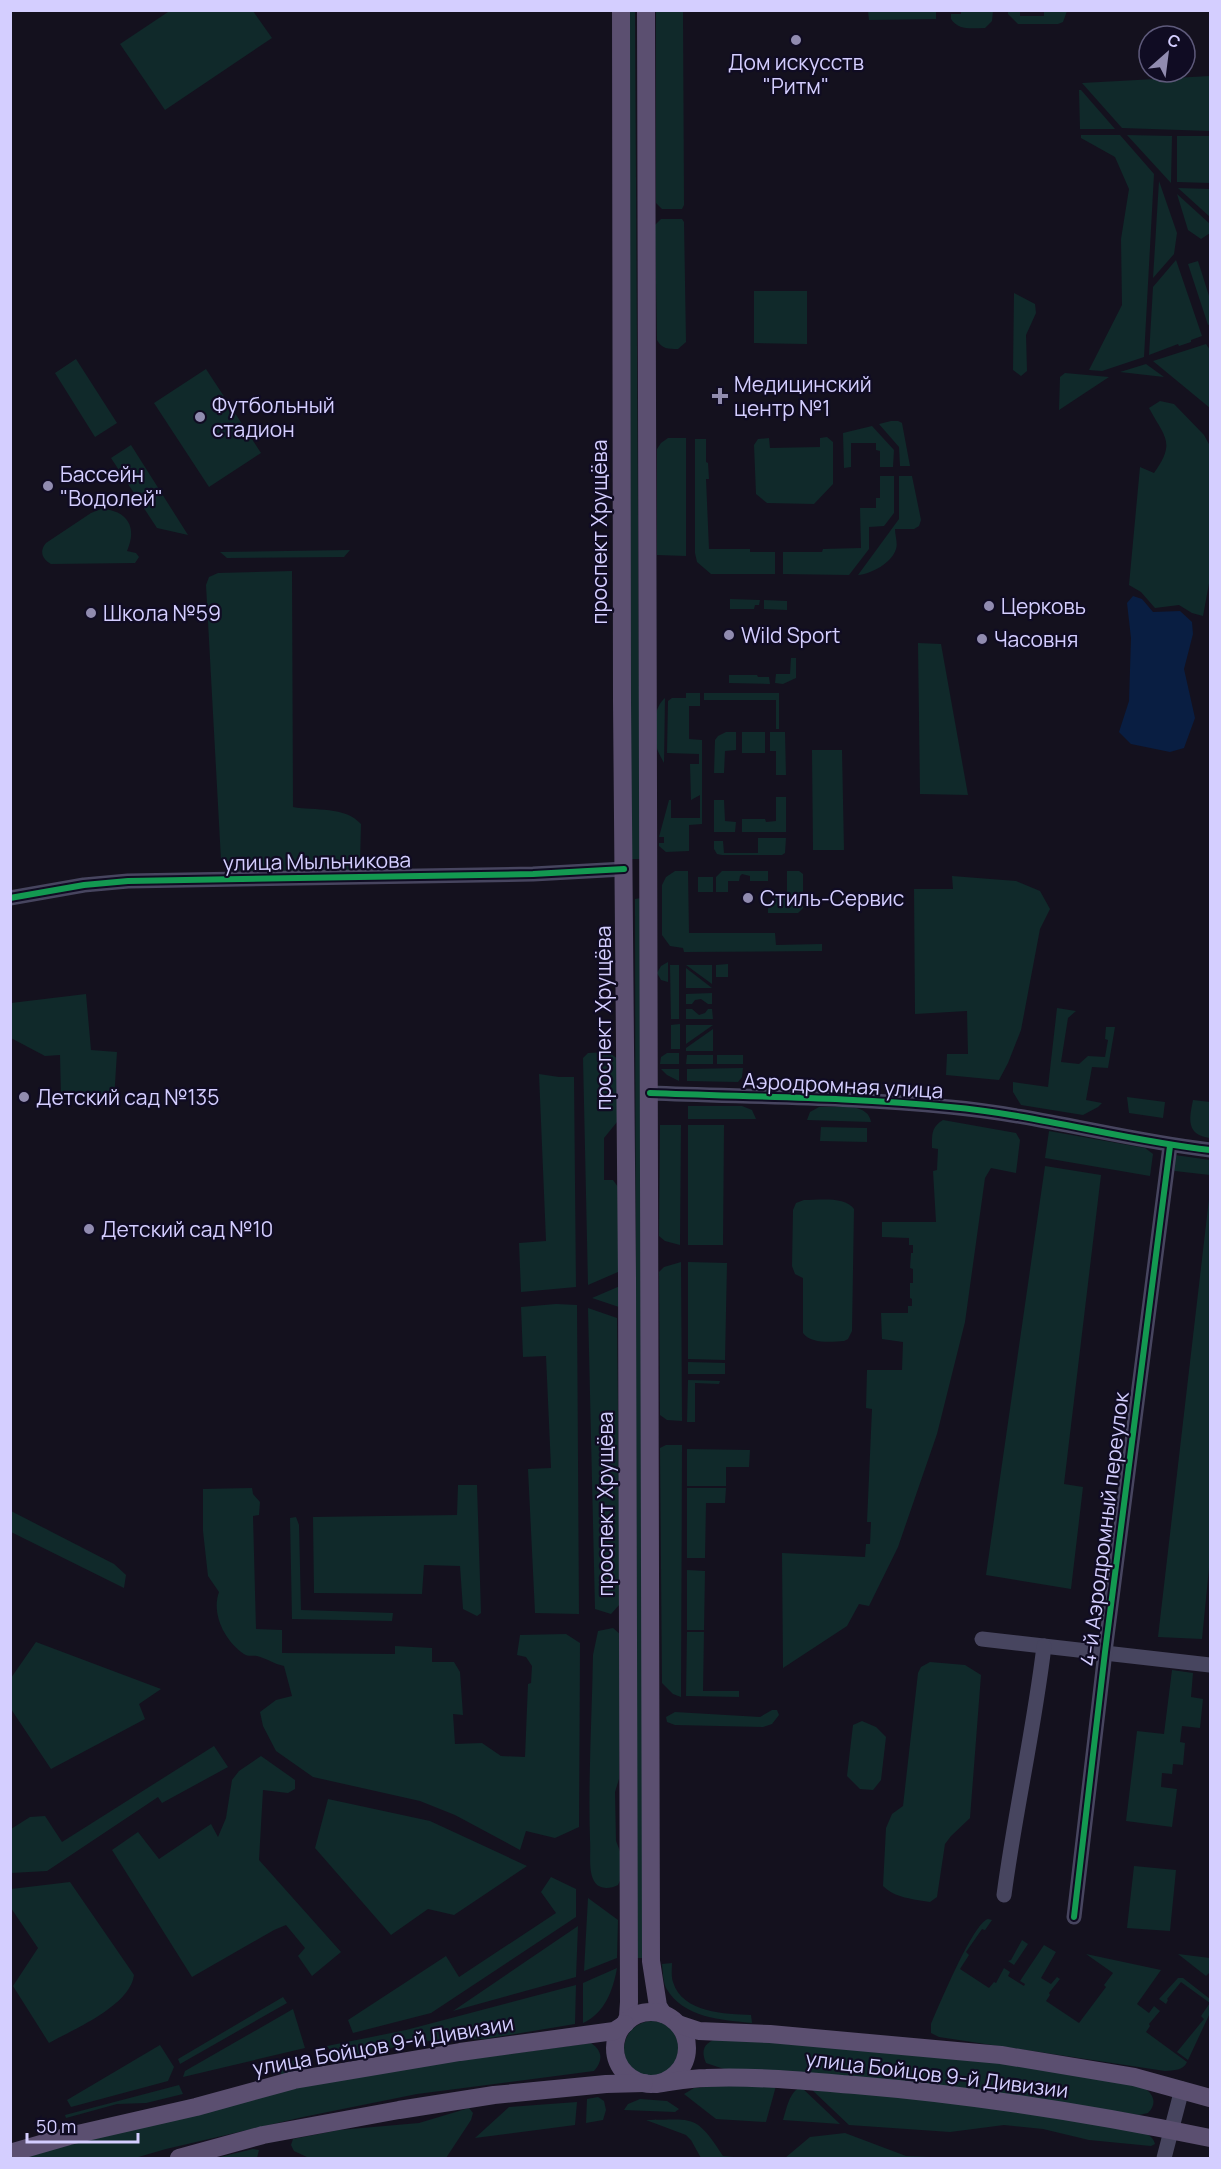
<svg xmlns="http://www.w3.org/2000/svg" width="1221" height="2169" viewBox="0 0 1221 2169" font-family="Manrope,sans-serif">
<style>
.green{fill:#10292a}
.water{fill:#091e42}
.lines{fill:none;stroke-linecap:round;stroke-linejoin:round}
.minor{stroke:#47455f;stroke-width:15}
.major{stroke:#5b4f70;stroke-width:18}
.cycleway-casing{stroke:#100c23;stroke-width:10}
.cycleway{stroke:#139951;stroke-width:6}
.poi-dot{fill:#918cb0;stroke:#100c23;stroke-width:2}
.labels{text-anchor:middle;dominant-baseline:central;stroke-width:4.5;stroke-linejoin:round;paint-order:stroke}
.poi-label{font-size:21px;fill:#d4ceff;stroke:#100c23;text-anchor:start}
.street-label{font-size:21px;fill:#d4ceff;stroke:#100c23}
</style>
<rect width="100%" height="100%" fill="#14111e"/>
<g class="green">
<polygon points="171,10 253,11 272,38 165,110 120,44"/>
<polygon points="626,11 635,11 640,859 630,859"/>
<polygon points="656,11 683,11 684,205 682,209 662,209 656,203"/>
<polygon points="868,11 936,11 936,19 869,20"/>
<path d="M961,11H993L992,21L985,28C972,28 959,31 951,19V14H961Z"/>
<polygon points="1044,11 1067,11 1063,22 1058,24 1018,24 1008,14 1008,11 1020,11 1020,16 1044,16"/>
<polygon points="1210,76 1210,131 1122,128 1082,83"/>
<polygon points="1079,90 1081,90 1115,129 1080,129"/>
<polygon points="1081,135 1120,135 1154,174 1144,357 1102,371 1089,370 1122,305 1121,239 1129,189 1115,157 1081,138"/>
<polygon points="1127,135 1172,136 1171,183"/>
<polygon points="1177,136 1210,136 1210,183 1177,182"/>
<polygon points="1159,181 1177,233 1174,254 1153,278"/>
<polygon points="1178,188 1210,189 1210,217"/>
<polygon points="1177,194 1210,224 1210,233 1201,239 1188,230"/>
<path d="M661,219H682L684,222L686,342L678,349C668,349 662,349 657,340L655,225Z"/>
<polygon points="1176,260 1202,336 1191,340 1191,342 1179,346 1178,344 1149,355 1153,287"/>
<polygon points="1198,261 1210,299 1210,324 1208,325 1188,264"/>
<polygon points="754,291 807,291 807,344 754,343"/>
<polygon points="1014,293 1035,304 1036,313 1026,335 1027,371 1021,376 1013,370"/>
<polygon points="1206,344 1210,350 1210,408 1153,361"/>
<polygon points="76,359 117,423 95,437 55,373"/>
<polygon points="1146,364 1164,377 1120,372"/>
<polygon points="206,369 261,453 209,487 154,403"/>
<polygon points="1065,373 1109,377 1059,410 1060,377"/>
<path d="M1160,401L1174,404L1204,435L1210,446V578L1203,616L1192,613L1179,605L1155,608L1141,592L1129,585L1140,467L1154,473C1176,442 1165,438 1149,408Z"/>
<polygon points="891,421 898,421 902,423 910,466 900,466 899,447 879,424"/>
<polygon points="872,426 894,450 893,467 880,467 880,451 876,450 876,443 851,443 851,467 844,468 843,433"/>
<polygon points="827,437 833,442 833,484 814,504 767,503 756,494 754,445 758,439 769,438 770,448 820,447 820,438"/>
<polygon points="668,438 686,438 686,556 657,555 657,449 661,443"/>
<polygon points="695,439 706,439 706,462 708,463 709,479 706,479 709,549 750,549 750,552 775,552 775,574 711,574 697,562 695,553"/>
<polygon points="131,445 188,535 157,528 111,458"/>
<polygon points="880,476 894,476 894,513 884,526 869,527 869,549 849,575 783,574 783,552 822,552 823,549 861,548 860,508 876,508 876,498 880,498"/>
<path d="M899,476H912L921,520L919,526L914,529H895C895,535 898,544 896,549C892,563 871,574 858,575L899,519Z"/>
<path d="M101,509C127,510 138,527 127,551L136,553L139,557L135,563L51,564C42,559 39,551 46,543L91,513Z"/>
<polygon points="350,550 344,557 227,558 220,552"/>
<path d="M292,571L293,807C315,811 345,806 361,824L360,863L354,871H232L226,867L221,860L206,585L209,577L218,573Z"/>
<polygon points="730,599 760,600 759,605 755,605 754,609 730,609"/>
<polygon points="764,600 787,601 787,610 764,609"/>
<polygon points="918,643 941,644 968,795 920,794"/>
<polygon points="791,658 796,658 796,678 783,684 775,683 776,674 790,674"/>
<polygon points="729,675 757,675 758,677 769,677 770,684 729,683"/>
<polygon points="686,693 700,693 700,706 689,706 689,739 702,740 702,824 689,825 689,851 666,852 659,846 659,843 664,843 664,837 659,837 669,800 671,800 671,818 700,818 700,795 691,800 690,764 699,764 699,754 667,753 668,701 672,698 686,698"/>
<polygon points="704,693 779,693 779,729 776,729 776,700 704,700"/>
<path d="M665,698L664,763C661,757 657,751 656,745C653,730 653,708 665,698Z"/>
<polygon points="726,732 736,732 736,750 725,751 724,773 714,773 715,740 718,736"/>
<rect x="742" y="732" width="23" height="21"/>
<polygon points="770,732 785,732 786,775 776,775 776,751 770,751"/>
<polygon points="812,750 842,750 844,850 813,850"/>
<polygon points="776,797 786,797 786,832 742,832 742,819 765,819 766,822 776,821"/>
<polygon points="714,800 724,800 725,821 736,822 735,832 714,832"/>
<polygon points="758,838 786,838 785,853 782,855 722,855 717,854 714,849 714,841 723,841 724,853 758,853"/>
<polygon points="675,871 688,871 689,933 775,933 776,945 822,944 822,951 684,952 683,948 670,946 662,935 662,885 666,877"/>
<polygon points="722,871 768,871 768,881 750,881 750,876 742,874 740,876 739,881 728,881 728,892 716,892 716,877"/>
<polygon points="787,871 799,871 803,874 803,908 798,913 768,913 768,904 775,904 775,892 787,892"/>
<polygon points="952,876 1016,881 1040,891 1050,909 1040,929 1021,1030 1008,1063 999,1080 946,1075 947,1054 968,1054 967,1011 915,1014 914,889 953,889"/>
<rect x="698" y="877" width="15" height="15"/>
<polygon points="641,898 645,1958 637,1958 635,899"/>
<polygon points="668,962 668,982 661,980 657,973 661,966"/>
<polygon points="728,964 728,977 716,977 716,965"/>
<polygon points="670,965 679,965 679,1019 671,1019"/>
<polygon points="686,965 712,965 712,984"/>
<polygon points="686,968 712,988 686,988"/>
<polygon points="712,993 712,1004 708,1004 701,999 695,1000 692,1004 686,1004 686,994"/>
<polygon points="86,994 91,1050 117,1052 114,1100 61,1096 60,1055 45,1056 11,1038 11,1003"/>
<polygon points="1057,1008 1076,1011 1068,1018 1061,1062 1079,1064 1088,1056 1105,1057 1108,1040 1105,1039 1106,1027 1115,1027 1108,1068 1092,1067 1086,1100 1102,1103 1098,1107 1083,1115 1021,1105 1013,1092 1013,1082 1048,1087"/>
<polygon points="686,1009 692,1009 699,1015 705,1013 708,1009 712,1009 713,1019 686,1019"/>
<polygon points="680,1024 680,1049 671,1049 671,1025"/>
<polygon points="686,1025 713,1025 686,1044"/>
<polygon points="713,1029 713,1051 686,1051 686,1048"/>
<polygon points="608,1052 618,1059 617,1122 604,1138 604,1180 613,1180 618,1187 618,1272 588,1285 583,1058 588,1053"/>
<polygon points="667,1053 679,1053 679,1064 660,1064 661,1057"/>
<polygon points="687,1055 713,1055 713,1064 686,1064"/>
<rect x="717" y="1055" width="26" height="9"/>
<polygon points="743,1068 742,1077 738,1082 687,1081 687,1069"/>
<polygon points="661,1069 679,1069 679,1081 667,1075"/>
<polygon points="539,1074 559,1077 574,1077 576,1287 521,1292 519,1243 546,1241"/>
<polygon points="1127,1097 1165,1102 1163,1118 1129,1113"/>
<path d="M1193,1100L1210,1102V1138C1186,1135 1189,1119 1193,1100Z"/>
<polygon points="688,1106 742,1106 752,1110 756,1119 688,1119"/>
<path d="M819,1107C835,1108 868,1101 871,1122L807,1120L810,1112Z"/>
<path d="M943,1120L1016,1133L1020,1140L1016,1173L991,1168L985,1178L965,1322L937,1434L898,1547L869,1606L859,1604L847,1626L783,1668L782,1553L865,1557L866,1544H870L871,1522H867L872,1409L866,1408L867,1370H902L903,1342L882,1339L881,1313H908V1306H912V1299L910,1298V1283H913V1269L910,1268L911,1253H913V1245H909V1238L882,1237V1222H936L933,1171L937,1170L938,1149L932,1148C932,1135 931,1127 943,1120Z"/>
<polygon points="660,1125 681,1125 680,1245 665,1241 659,1236"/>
<polygon points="688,1125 724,1125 723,1245 688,1245"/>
<polygon points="821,1127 867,1128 867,1142 820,1141"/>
<polygon points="1049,1131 1145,1148 1153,1154 1150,1176 1045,1158"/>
<polygon points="1168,1154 1210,1160 1210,1175 1166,1170"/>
<polygon points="1045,1166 1101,1175 1064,1484 1083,1487 1071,1589 986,1575"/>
<polygon points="1209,1199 1210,1558 1202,1639 1158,1637"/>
<path d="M804,1200C819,1200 845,1196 854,1209L852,1331L848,1339L844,1341C831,1342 811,1344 803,1333V1278L795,1274L792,1266L793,1210L796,1203Z"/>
<polygon points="681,1262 682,1421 667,1420 660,1415 659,1272 664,1267"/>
<polygon points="688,1262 727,1263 725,1360 688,1359"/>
<polygon points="620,1286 619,1307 592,1298"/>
<polygon points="556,1304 577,1305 579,1614 535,1613 528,1469 551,1468 546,1356 523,1357 521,1307"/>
<polygon points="588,1308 617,1318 620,1604 611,1614 595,1609"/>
<polygon points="688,1362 725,1363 725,1374 688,1374"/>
<polygon points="688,1380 720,1381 719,1384 695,1383 695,1422 687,1422"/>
<polygon points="666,1445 682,1445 681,1697 673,1694 662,1683 660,1448"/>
<polygon points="687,1449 750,1450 749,1467 726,1467 726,1486 687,1486"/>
<polygon points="458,1485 477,1485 481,1613 477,1616 463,1609 460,1566 424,1565 422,1594 314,1593 313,1517 457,1515"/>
<path d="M252,1488L253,1494L260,1502L259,1515L253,1516L256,1629L282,1630V1653L395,1654V1646L432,1648V1662H454L460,1672L463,1715L453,1714L455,1744L482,1743L501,1756L525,1757L528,1684L531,1683L532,1666L526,1657L517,1655L520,1635L566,1634L580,1643L579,1827L555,1838L526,1831L520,1850L455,1815L420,1801L313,1777L276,1751L263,1726L260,1712L276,1700L292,1696L284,1666C274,1664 266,1658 257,1656C252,1655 249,1657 244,1654C225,1641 211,1614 219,1592L208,1576L203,1531V1489Z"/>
<polygon points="687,1488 726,1488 725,1503 706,1503 705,1558 687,1558"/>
<polygon points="11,1511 114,1564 126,1575 124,1588 11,1532"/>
<polygon points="296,1517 299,1525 301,1610 393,1613 392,1621 292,1619 290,1518"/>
<polygon points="687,1570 705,1571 704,1630 687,1630"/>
<path d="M613,1628L622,1636L619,1779L615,1792L616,1841L621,1854L622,1876L618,1885C610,1889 599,1890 594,1881C588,1870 591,1852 590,1840C588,1778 592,1716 593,1655L598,1631Z"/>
<polygon points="687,1632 704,1632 703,1691 739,1691 739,1697 686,1696"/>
<polygon points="36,1642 161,1689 139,1704 145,1719 51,1769 11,1709 11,1678"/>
<path d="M930,1662L965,1665L981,1675L970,1818L951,1836L945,1844L937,1897L930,1902C913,1899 895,1898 883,1886L886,1828L892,1814L903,1806L918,1673L921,1667Z"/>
<polygon points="1172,1670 1193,1673 1191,1697 1203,1699 1200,1728 1182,1726 1180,1742 1185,1743 1183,1765 1173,1764 1172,1774 1162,1773 1161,1787 1177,1789 1172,1827 1126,1821 1137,1731 1164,1734"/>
<polygon points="772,1710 777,1710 779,1715 772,1724 763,1727 675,1725 667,1722 666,1717 675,1712 760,1717"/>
<polygon points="862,1721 876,1727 886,1737 881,1780 873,1790 860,1789 847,1776 853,1725"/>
<polygon points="214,1746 228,1767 162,1803 158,1797 47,1871 11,1873 11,1829 30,1817 45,1816 62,1842"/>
<polygon points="261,1756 295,1780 295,1789 288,1793 263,1790 259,1860 341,1952 312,1976 298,1956 305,1948 286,1925 274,1930 192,1977 112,1850 138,1832 159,1859 211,1824 218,1837 226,1818 232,1780 239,1771"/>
<polygon points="328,1799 430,1821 527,1866 454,1915 428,1909 391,1935 315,1848"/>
<polygon points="1134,1866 1176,1870 1170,1931 1127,1928"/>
<polygon points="551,1877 576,1889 576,1917 431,2013 353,2033 348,2020 446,1956 459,1977 556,1913 541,1892"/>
<path d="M70,1882L134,1975C130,2006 74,2029 49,2043L13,1986L38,1948L11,1908V1889Z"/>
<polygon points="588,1898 618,1920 617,1958 584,1971"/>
<path d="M988,1919L992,1920L985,1930L982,1929L966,1952L969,1955L960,1969L989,1988L994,1982L996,1983L1004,1968L1010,1972L1008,1976L1024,1986L1025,1984L1020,1981L1044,1945L1056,1952L1041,1978L1051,1984L1057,1977L1060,1979L1049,1993L1050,1995L1046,2001L1079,2023L1106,1987L1104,1985L1113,1973L1086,1954L1161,1970L1137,2004L1149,2013L1154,2006L1160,2011L1149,2024L1150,2026L1146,2032L1187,2062C1183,2071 1174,2070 1165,2071L939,2037L931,2033V2024C939,2006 973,1923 988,1919Z"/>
<polygon points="578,1926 576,1977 453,2011"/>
<polygon points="1022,1940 1028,1944 1014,1965 1008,1961 1011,1960"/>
<polygon points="1178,1954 1210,1958 1210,1972 1206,1976"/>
<path d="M672,1963C672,1969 671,1976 673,1982C682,2013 726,2014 751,2015L752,2023C722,2020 683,2018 666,1988C663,1981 663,1972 662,1964Z"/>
<path d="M617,1968C613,1990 605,2013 583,2023V1983Z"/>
<polygon points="1178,1978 1183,1978 1210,1999 1210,2013 1188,2060 1177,2052 1204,2019 1201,2016 1210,2003 1181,1982 1167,1999 1168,2000 1166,2004 1159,1999"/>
<polygon points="576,1985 575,2024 485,2039 435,2040 394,2047 378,2054 343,2059 333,2054 327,2046 406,2030"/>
<polygon points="283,1997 287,2003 180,2064 178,2059"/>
<polygon points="293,2009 305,2048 183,2077 185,2071"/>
<circle cx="652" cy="2049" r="28"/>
<path d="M719,2038L1001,2062L1140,2086C1152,2091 1159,2102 1148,2113L1139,2115L1008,2094L727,2070L706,2063C700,2049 705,2042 719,2038Z"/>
<path d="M591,2043C603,2051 603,2061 594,2071L417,2094L303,2117L166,2149L135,2158H23L161,2118L297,2088L412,2067Z"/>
<polygon points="160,2045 174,2067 168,2081 71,2107 67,2100"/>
<polygon points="308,2056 307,2066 297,2075 282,2075 275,2066"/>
<polygon points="179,2085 183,2094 146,2103 117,2104 66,2118 65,2115"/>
<polygon points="724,2085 776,2086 766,2122 716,2119 684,2094 694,2088"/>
<path d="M801,2087L840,2124L783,2120C787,2108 789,2092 801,2087Z"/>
<path d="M810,2088L945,2101L1141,2131C1147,2134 1153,2136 1155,2144L1151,2146L1089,2140L1043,2129L1004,2125L950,2132L849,2125Z"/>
<polygon points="598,2097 604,2101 606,2110 603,2120 586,2123 587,2099"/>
<polygon points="640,2099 667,2101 679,2109 675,2112 624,2110 628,2104"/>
<polygon points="577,2102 575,2125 475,2138 509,2107"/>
<polygon points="469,2108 473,2113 471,2120 446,2158 309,2158 294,2151 291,2145 293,2139 339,2130 419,2123"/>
<path d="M646,2120C694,2120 695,2113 723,2156L744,2158H701L691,2140L686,2135Z"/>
<polygon points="845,2133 906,2156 955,2158 785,2158 810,2137"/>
<polygon points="253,2149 259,2150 257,2158 216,2158"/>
</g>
<polygon class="water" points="1133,596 1142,599 1153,612 1180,611 1192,622 1193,634 1184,669 1195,718 1184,748 1170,752 1131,744 1119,732 1129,701 1131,638 1127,603"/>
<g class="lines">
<g class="minor">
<polyline points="10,898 84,885 128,881 533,874 624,869"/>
<path d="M650,1093C750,1097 851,1097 950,1107C1038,1115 1123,1140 1210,1150"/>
<polyline points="982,1639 1210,1665"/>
<path d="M1004,1895C1015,1812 1034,1730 1044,1646"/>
<polyline points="1074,1917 1105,1652 1170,1146"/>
<polyline points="1164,2158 1182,2089"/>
</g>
<g class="major">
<polyline points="621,10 622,702 627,1277 629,2002 628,2017 625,2024"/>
<polyline points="646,10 651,1961 658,2006 663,2014"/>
<circle cx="651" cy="2048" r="36"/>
<polyline points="678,2024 699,2031 770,2034 1001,2055 1134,2077 1210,2098"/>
<path d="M656,2084C672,2082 689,2078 706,2078C755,2076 806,2081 855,2085C975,2095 1093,2114 1210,2138"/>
<polyline points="10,2153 69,2136 196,2107 294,2080 460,2052 614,2031 625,2024"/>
<polyline points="179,2158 263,2135 399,2110 494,2095 606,2084 644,2083"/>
</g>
<defs>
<g id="cycleway">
<polyline points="10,898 84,885 128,881 533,874 624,869"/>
<path d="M650,1093C750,1097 851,1097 950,1107C1038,1115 1123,1140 1210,1150"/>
<polyline points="1074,1917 1105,1652 1170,1146"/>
</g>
</defs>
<use href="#cycleway" class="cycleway-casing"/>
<use href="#cycleway" class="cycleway"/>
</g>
<g class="poi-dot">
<circle cx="796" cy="40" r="6"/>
<path d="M717 387h6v6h6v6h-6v6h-6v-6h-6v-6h6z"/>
<circle cx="200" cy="417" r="6"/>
<circle cx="48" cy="486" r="6"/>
<circle cx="989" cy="606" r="6"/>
<circle cx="91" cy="613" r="6"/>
<circle cx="729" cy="635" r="6"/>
<circle cx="982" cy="639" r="6"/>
<circle cx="748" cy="898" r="6"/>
<circle cx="24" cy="1097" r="6"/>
<circle cx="89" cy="1229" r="6"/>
</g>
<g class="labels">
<g class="poi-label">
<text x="796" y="62" text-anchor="middle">Дом искусств<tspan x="796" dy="24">"Ритм"</tspan></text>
<text x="734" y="384">Медицинский<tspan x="734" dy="24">центр №1</tspan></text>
<text x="212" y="405">Футбольный<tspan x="212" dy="24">стадион</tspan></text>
<text x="60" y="474">Бассейн<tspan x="60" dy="24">"Водолей"</tspan></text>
<text x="1001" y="606">Церковь</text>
<text x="103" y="613">Школа №59</text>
<text x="741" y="635">Wild Sport</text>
<text x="994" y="639">Часовня</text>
<text x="760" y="898">Стиль-Сервис</text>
<text x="36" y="1097">Детский сад №135</text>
<text x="101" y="1229">Детский сад №10</text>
</g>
<g class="street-label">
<text transform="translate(599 532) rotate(-90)">проспект Хрущёва</text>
<text transform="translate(317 861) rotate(-1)">улица Мыльникова</text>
<text transform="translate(603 1018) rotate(-90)">проспект Хрущёва</text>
<text transform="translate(843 1085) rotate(3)">Аэродромная улица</text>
<text transform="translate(605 1504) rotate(-90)">проспект Хрущёва</text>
<text transform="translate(1104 1529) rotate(-83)">4-й Аэродромный переулок</text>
<text transform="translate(383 2045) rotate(-10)">улица Бойцов 9-й Дивизии</text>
<text transform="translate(937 2074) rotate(7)">улица Бойцов 9-й Дивизии</text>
</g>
</g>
<rect width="1221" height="2169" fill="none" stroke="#d4ceff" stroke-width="24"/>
<g transform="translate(1167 54) rotate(28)"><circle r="28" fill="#100c23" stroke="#5e5a7b" stroke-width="1.5"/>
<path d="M0-4.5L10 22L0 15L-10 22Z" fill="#918cb0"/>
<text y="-9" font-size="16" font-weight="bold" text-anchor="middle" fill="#d4ceff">С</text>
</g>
<path d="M27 2133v9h111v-9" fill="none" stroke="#d4ceff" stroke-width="3"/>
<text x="36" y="2133" font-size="18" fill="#d4ceff" stroke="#100c23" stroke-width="4.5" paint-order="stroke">50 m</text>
</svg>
